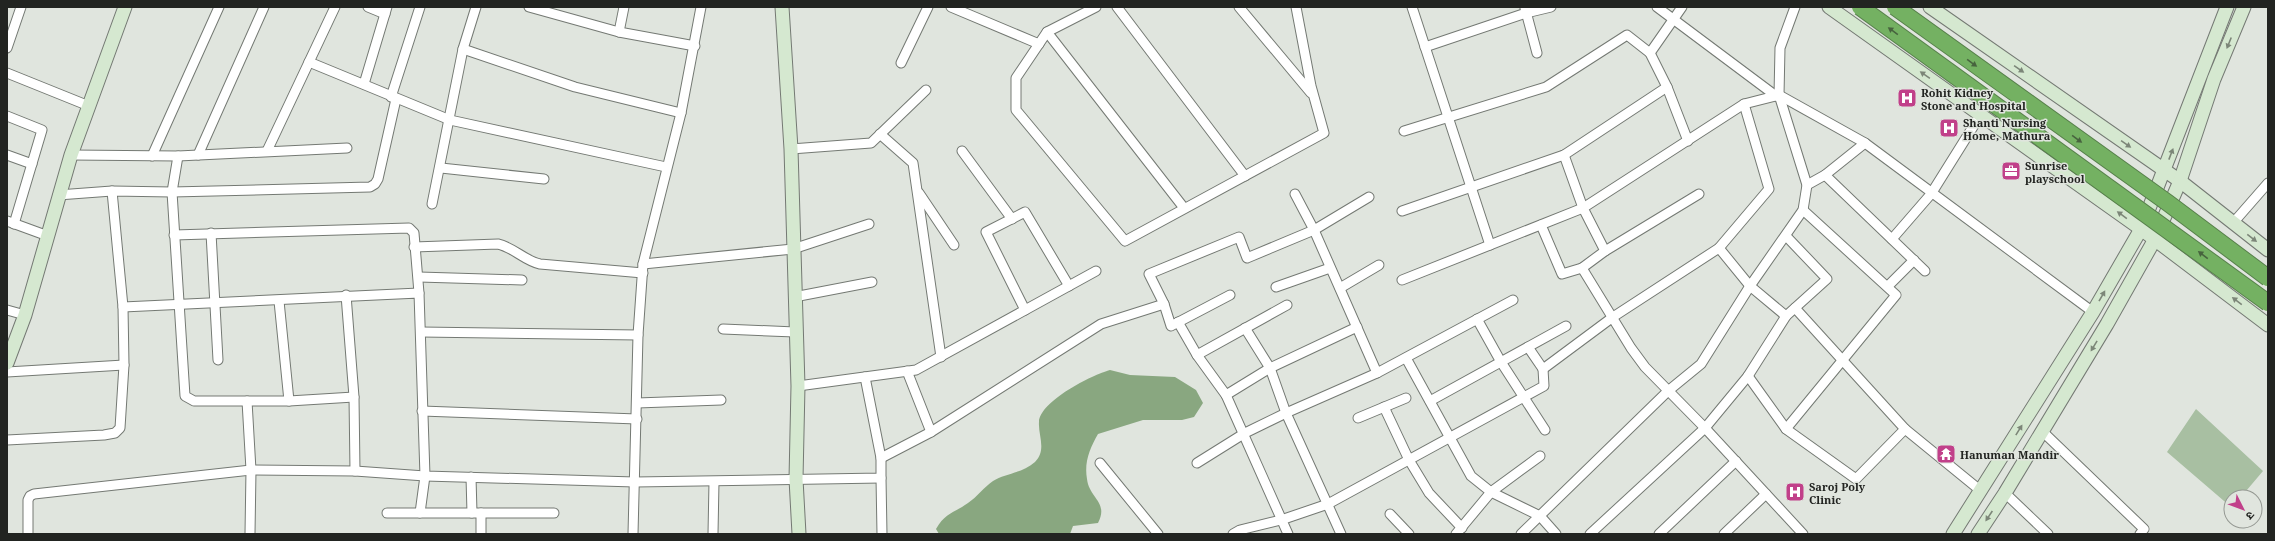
<svg xmlns="http://www.w3.org/2000/svg" width="2275" height="541" viewBox="0 0 2275 541" font-family="'Noto Serif','Noto Sans Devanagari',serif">
<style>
.green{fill:#a8bfa2}
.water{fill:#89a780}
.lines{fill:none;stroke-linecap:round;stroke-linejoin:round}
.street-casing{stroke:#747973;stroke-width:11}
.secondary-casing{stroke:#747973;stroke-width:15}
.street{stroke:#fff;stroke-width:9}
.secondary{stroke:#d5e8d0;stroke-width:13}
.highway-bridge-casing{stroke:#57804b;stroke-width:18;stroke-linecap:butt}
.highway-bridge{stroke:#74b162;stroke-width:16}
.oneway{fill:#47633e}
.oneway2{fill:#7c8678}
.labels{text-anchor:middle;dominant-baseline:central;stroke-width:3;stroke-linejoin:round;paint-order:stroke}
.poi-label{font-size:11px;font-weight:bold;fill:#222421;stroke:#e0e5de;text-anchor:start}
</style>
<rect width="100%" height="100%" fill="#e0e5de"/>
<polygon class="green" points="2196,409 2263,471 2241,497 2231,497 2231,507 2167,452"/>
<path class="water" d="M1110,370L1130,375L1175,377L1196,390L1203,403L1194,417L1182,420H1143L1098,434C1090,448 1084,462 1087,479C1089,498 1109,502 1098,523L1073,526L1070,534H939L936,529C945,513 954,513 968,503C977,497 984,487 993,481C1005,473 1021,474 1035,462C1047,450 1038,435 1039,422C1040,401 1092,375 1110,370Z"/>
<g class="lines">
<defs>
<g id="street">
<polyline points="368,7 385,14"/>
<polyline points="529,7 619,32 695,46"/>
<polyline points="951,7 1039,44"/>
<polyline points="1096,7 1047,32 1016,78 1016,110 1125,241 1324,133 1311,86 1296,7"/>
<polyline points="1117,7 1245,176"/>
<polyline points="1239,7 1311,93"/>
<polyline points="1412,7 1490,245"/>
<polyline points="1657,7 1776,96"/>
<polyline points="1525,8 1537,53"/>
<polyline points="619,32 624,7"/>
<polyline points="1047,32 1184,208"/>
<polyline points="1425,47 1526,13 1551,7"/>
<polyline points="7,48 21,7"/>
<polyline points="463,49 575,87 681,113"/>
<polyline points="1650,53 1682,7"/>
<polyline points="309,62 450,120 666,167"/>
<polyline points="901,63 928,7"/>
<polyline points="7,73 89,106"/>
<polyline points="364,84 387,7"/>
<polyline points="1667,87 1688,141"/>
<polyline points="391,97 420,7"/>
<polyline points="7,116 42,130 14,224"/>
<polyline points="880,134 913,163 941,357"/>
<polyline points="791,149 871,143 926,90"/>
<polyline points="267,151 335,7"/>
<polyline points="962,151 1012,219"/>
<polyline points="7,155 32,164"/>
<polyline points="71,155 178,156 347,148"/>
<polyline points="198,155 264,7"/>
<polyline points="152,156 219,7"/>
<polyline points="178,156 172,192 185,396 194,401 289,401 354,397"/>
<polyline points="441,168 544,179"/>
<polyline points="1825,175 1925,271"/>
<polyline points="1807,185 1825,175 1865,143"/>
<polyline points="919,193 954,245"/>
<polyline points="1295,194 1314,230 1377,373"/>
<polyline points="58,195 112,191 172,192 370,187 375,184 378,179 396,99"/>
<polyline points="432,204 463,49 476,7"/>
<polyline points="1402,211 1564,155 1667,87 1650,53 1627,35 1546,87 1404,131"/>
<polyline points="7,221 48,236"/>
<polyline points="2233,223 2268,183"/>
<polyline points="1541,225 1562,274 1582,268 1605,251 1583,208 1564,155"/>
<polyline points="211,233 218,360"/>
<polyline points="174,235 409,228 414,233 419,293"/>
<polyline points="1892,239 1931,194 1981,114"/>
<path d="M414,247L498,244C513,247 525,261 540,264L643,273"/>
<polyline points="1719,248 1750,286 1786,316"/>
<polyline points="1605,251 1699,194"/>
<polyline points="643,264 793,249 869,224"/>
<polyline points="1582,268 1631,348 1645,367 1705,428 1803,534"/>
<polyline points="419,277 522,280"/>
<polyline points="1402,280 1583,208 1744,104 1779,95 1865,143 2093,312"/>
<polyline points="1888,286 1914,260"/>
<polyline points="1276,287 1330,268"/>
<polyline points="1340,288 1379,265"/>
<polyline points="346,295 354,397 355,471"/>
<polyline points="1230,295 1171,326 1164,304 1149,274 1239,237 1247,258 1314,230 1369,197"/>
<polyline points="794,297 872,282"/>
<polyline points="279,301 289,401"/>
<polyline points="1287,305 1197,355 1226,395 1270,368 1357,327"/>
<polyline points="123,307 419,293 425,476 420,513"/>
<polyline points="1795,308 1905,429 1981,491"/>
<polyline points="7,310 25,315"/>
<polyline points="1025,310 986,232 1025,212 1069,286"/>
<polyline points="1477,319 1501,362 1545,430"/>
<polyline points="1178,322 1197,355"/>
<polyline points="1245,328 1270,368 1286,413 1341,534"/>
<polyline points="723,329 795,332"/>
<polyline points="421,332 638,335"/>
<polyline points="1528,347 1543,369 1613,317 1719,248 1769,189 1744,104"/>
<polyline points="1406,358 1471,476 1491,492 1540,516 1556,534"/>
<polyline points="907,371 931,432"/>
<polyline points="7,372 124,365"/>
<polyline points="1748,376 1786,429 1896,295 1803,210"/>
<polyline points="798,386 916,370 1096,271"/>
<polyline points="1226,395 1288,534"/>
<polyline points="247,401 251,470 250,534"/>
<polyline points="1430,401 1566,326"/>
<polyline points="637,403 721,400"/>
<polyline points="1384,407 1409,460 1429,493 1462,528"/>
<polyline points="422,411 637,419"/>
<polyline points="1358,418 1406,398"/>
<polyline points="1786,429 1856,479 1905,429"/>
<polyline points="2042,431 2144,529 2140,534"/>
<polyline points="7,440 104,435 115,433 120,428 124,365 123,307 112,191"/>
<polyline points="881,458 931,432 1101,324 1164,304"/>
<polyline points="1100,463 1158,534"/>
<polyline points="1197,463 1245,433 1286,413 1377,373 1513,300"/>
<polyline points="471,477 472,513"/>
<polyline points="881,478 882,534"/>
<polyline points="2005,493 2048,534"/>
<polyline points="387,513 554,513"/>
<polyline points="1390,514 1409,534"/>
<polyline points="28,534 28,500 30,496 34,494 251,470 355,471 425,476 635,482 881,478 881,458 865,377"/>
<polyline points="481,534 481,513"/>
<polyline points="633,534 638,335 643,264 681,113 701,7"/>
<polyline points="713,534 714,482"/>
<polyline points="1233,534 1240,530 1281,520 1328,504 1544,386 1543,369"/>
<polyline points="1456,534 1491,492 1540,456"/>
<polyline points="1521,534 1668,391 1701,364 1750,286 1803,210 1807,185 1779,95 1780,48 1795,7"/>
<polyline points="1590,534 1705,428 1748,376 1786,316 1827,279 1786,236"/>
<polyline points="1659,534 1736,461"/>
<polyline points="1724,534 1766,494"/>
</g>
<g id="secondary">
<polyline points="782,7 791,149 798,386 796,479 799,534"/>
<polyline points="1829,7 2141,229 2268,325"/>
<polyline points="1930,7 2180,181 2268,250"/>
<polyline points="7,363 25,315 71,155 125,7"/>
<polyline points="1953,534 2093,312 2141,229 2227,7"/>
<polyline points="1978,534 2005,493 2107,324 2155,239 2180,181 2214,79 2244,7"/>
</g>
</defs>
<use href="#street" class="street-casing"/>
<use href="#secondary" class="secondary-casing"/>
<use href="#street" class="street"/>
<use href="#secondary" class="secondary"/>
<defs>
<g id="highway-bridge">
<polyline points="1860,7 2268,303"/>
<polyline points="1895,7 2168,203 2268,278"/>
</g>
</defs>
<use href="#highway-bridge" class="highway-bridge-casing"/>
<use href="#highway-bridge" class="highway-bridge"/>
</g>
<defs><path id="oneway-solid" d="M-6-.8H1V-3.2L6.5 0L1 3.2V.8H-6Z"/></defs>
<g class="oneway">
<use href="#oneway-solid" transform="translate(1893 31) rotate(-144)"/>
<use href="#oneway-solid" transform="translate(1972 63) rotate(36)"/>
<use href="#oneway-solid" transform="translate(2077 139) rotate(36)"/>
<use href="#oneway-solid" transform="translate(2203 255) rotate(-143)"/>
</g>
<g class="oneway2">
<use href="#oneway-solid" transform="translate(2229 43) rotate(112)"/>
<use href="#oneway-solid" transform="translate(2019 69) rotate(35)"/>
<use href="#oneway-solid" transform="translate(1925 75) rotate(-145)"/>
<use href="#oneway-solid" transform="translate(2126 144) rotate(35)"/>
<use href="#oneway-solid" transform="translate(2171 154) rotate(-69)"/>
<use href="#oneway-solid" transform="translate(2122 215) rotate(-144)"/>
<use href="#oneway-solid" transform="translate(2252 238) rotate(38)"/>
<use href="#oneway-solid" transform="translate(2102 296) rotate(-60)"/>
<use href="#oneway-solid" transform="translate(2237 301) rotate(-143)"/>
<use href="#oneway-solid" transform="translate(2094 346) rotate(121)"/>
<use href="#oneway-solid" transform="translate(2019 430) rotate(-58)"/>
<use href="#oneway-solid" transform="translate(1989 516) rotate(124)"/>
</g>
<defs>
<symbol id="hospital-square" viewBox="-11 -11 22 22"><rect x="-9" y="-9" width="18" height="18" rx="4" fill="#c1408a" stroke="#e0e5de"/><path d="M-5-5h3v3.5h4V-5h3V5h-3V1.5h-4V5h-3Z" fill="#fff"/></symbol>
<symbol id="office-square" viewBox="-11 -11 22 22"><rect x="-9" y="-9" width="18" height="18" rx="4" fill="#c1408a" stroke="#e0e5de"/><path d="M-6-3h4V-5.5h4V-3h4V5H-6ZM-1-4.5V-3h2v-1.5ZM-6 0V1H6V0Z" fill="#fff"/></symbol>
<symbol id="temple-square" viewBox="-11 -11 22 22"><rect x="-9" y="-9" width="18" height="18" rx="4" fill="#c1408a" stroke="#e0e5de"/><path d="M0-6L5-2H3V0L6.5 2.5H4V6H1.5V3h-3V6H-4V2.5H-6.5L-3 0V-2H-5Z" fill="#fff"/></symbol>
</defs>
<g fill-rule="evenodd">
<use href="#hospital-square" x="1896" y="87" width="22" height="22"/>
<use href="#hospital-square" x="1938" y="117" width="22" height="22"/>
<use href="#office-square" x="2000" y="160" width="22" height="22"/>
<use href="#temple-square" x="1935" y="443" width="22" height="22"/>
<use href="#hospital-square" x="1784" y="481" width="22" height="22"/>
</g>
<g class="labels">
<g class="poi-label">
<text x="1921" y="92">Rohit Kidney<tspan x="1921" dy="13">Stone and Hospital</tspan></text>
<text x="1963" y="122">Shanti Nursing<tspan x="1963" dy="13">Home, Mathura</tspan></text>
<text x="2025" y="165">Sunrise<tspan x="2025" dy="13">playschool</tspan></text>
<text x="1960" y="454">Hanuman Mandir</text>
<text x="1809" y="486">Saroj Poly<tspan x="1809" dy="13">Clinic</tspan></text>
</g>
</g>
<rect width="2275" height="541" fill="none" stroke="#222421" stroke-width="16"/>
<g transform="translate(2243 509) rotate(132)"><circle r="19" fill="#e0e5de" stroke="#949892"/>
<path d="M0-3L7 15L0 10L-7 15Z" fill="#c1408a"/>
<text y="-6" font-size="11" font-weight="bold" text-anchor="middle" fill="#222421">उ</text>
</g>
</svg>
